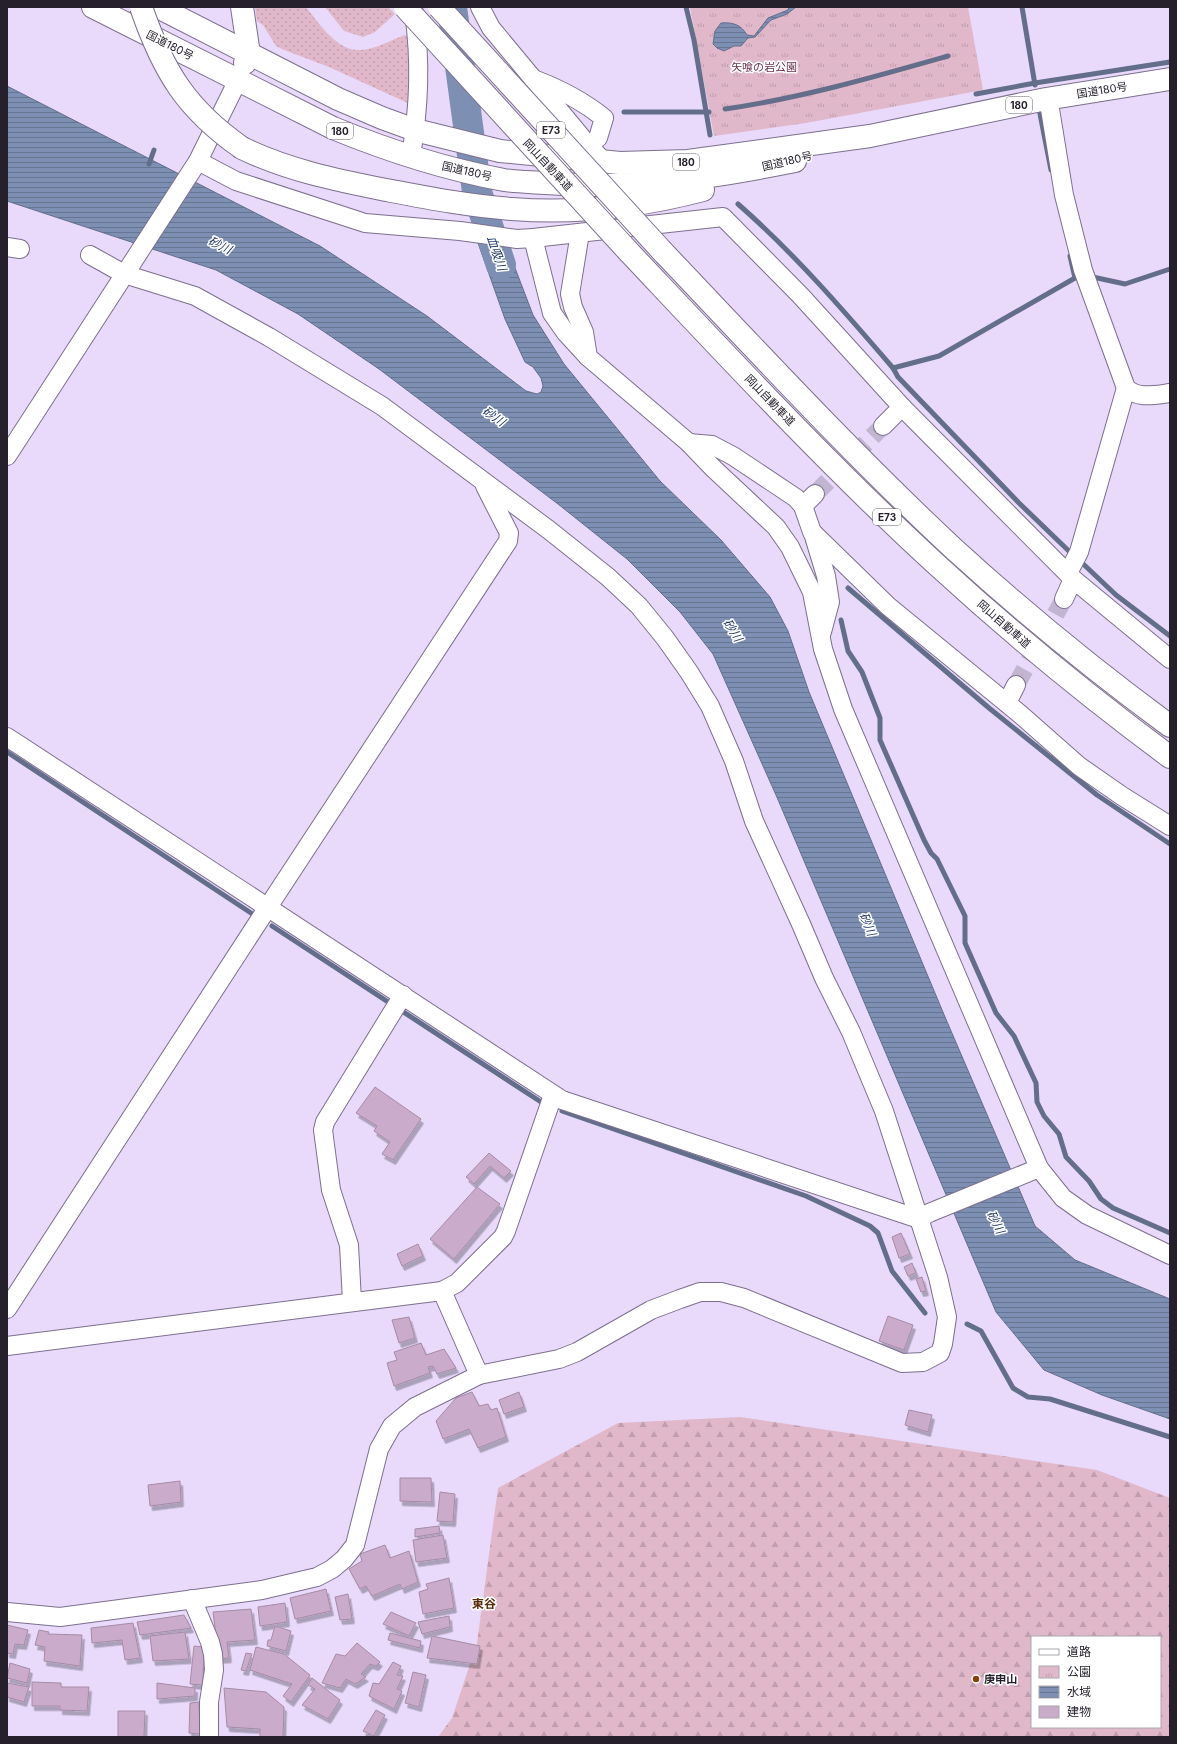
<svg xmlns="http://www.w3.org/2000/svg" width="1177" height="1744" viewBox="0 0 1177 1744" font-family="Inter,'Noto Sans JP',sans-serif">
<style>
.grass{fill:url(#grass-dots)}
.forest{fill:url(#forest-firs);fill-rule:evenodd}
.park{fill:url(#park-tufts)}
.water{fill:url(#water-rules);stroke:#636e8a}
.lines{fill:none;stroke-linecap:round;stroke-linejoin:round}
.stream{stroke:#636e8a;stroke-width:5}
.river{stroke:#7d90b3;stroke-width:30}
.building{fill:#cbabcb;stroke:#a58ba5;filter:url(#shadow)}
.minor-tunnel{stroke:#c2b5d2;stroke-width:18;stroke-dasharray:18 9;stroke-linecap:butt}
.minor-casing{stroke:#7c6f8d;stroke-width:20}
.highway-casing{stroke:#7c6f8d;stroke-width:24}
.minor{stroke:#fff;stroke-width:18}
.highway{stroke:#fff;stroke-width:22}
.highway-bridge-casing{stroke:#7c6f8d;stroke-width:24;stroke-linecap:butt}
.highway-bridge{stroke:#fff;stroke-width:22}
.poi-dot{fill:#84430c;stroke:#fff;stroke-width:1.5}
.labels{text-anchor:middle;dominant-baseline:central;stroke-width:3;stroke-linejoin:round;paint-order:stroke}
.shield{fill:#fff;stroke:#67636b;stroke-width:1}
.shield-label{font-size:10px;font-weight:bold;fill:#26202c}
.street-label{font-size:11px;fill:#26202c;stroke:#fff}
.park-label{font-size:11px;fill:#693250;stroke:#fff}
.poi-label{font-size:11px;font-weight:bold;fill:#26202c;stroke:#fff;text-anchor:start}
.water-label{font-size:12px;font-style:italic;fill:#18305e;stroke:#fff}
.neighbourhood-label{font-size:12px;font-weight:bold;fill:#5a2d09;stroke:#fff}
</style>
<defs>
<pattern id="grass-dots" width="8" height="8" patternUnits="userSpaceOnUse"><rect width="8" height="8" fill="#e0b8ca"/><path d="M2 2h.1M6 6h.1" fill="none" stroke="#c09eae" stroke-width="1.8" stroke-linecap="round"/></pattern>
<pattern id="forest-firs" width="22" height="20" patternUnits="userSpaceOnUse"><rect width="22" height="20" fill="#e0b8ca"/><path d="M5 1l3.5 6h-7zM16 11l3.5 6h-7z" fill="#c09eae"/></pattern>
<pattern id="park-tufts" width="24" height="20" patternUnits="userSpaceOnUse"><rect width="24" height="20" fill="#e0b8ca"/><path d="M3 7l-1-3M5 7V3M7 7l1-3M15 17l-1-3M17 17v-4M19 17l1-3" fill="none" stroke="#c09eae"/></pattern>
<pattern id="water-rules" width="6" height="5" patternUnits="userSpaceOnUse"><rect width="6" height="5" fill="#7d90b3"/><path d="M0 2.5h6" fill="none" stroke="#667592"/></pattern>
<filter id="shadow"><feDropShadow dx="2.5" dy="4.5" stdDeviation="0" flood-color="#0004"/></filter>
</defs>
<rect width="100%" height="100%" fill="#e9dafc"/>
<g class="grass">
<path d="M255,7H306C319,23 337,52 361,50C376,49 391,40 405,35L411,38L412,105L329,67L284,50L276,46L263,25L257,21Z"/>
<polygon points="325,7 388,7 395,14 375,32 363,37 344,31"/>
</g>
<path class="forest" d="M740,1417L1097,1470L1170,1498V1737H438L452,1718L477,1643L498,1488L618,1423ZM1032,1637H1160V1727H1032Z"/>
<polygon class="park" points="690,7 968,7 983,90 806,123 714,136"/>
<g class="water">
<path d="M789,7H796L787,14L771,20L755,37L748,38L741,46H734L724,51L717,48L713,44L715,31L721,23C734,22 741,25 747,35L754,36L768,18L788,10Z"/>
<polygon points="7,86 320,246 427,316 526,391 537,394 541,392 543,386 541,378 533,367 525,362 505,319 478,243 507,247 533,315 564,364 660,481 721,540 770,597 788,631 809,692 945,1017 1035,1226 1075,1260 1170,1299 1170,1419 1102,1395 1044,1370 996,1312 776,795 713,654 680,612 627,559 558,504 379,369 298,314 216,270 7,201"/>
</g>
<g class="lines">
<g class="stream">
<polyline points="686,7 694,40 710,135"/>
<polyline points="1022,7 1035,85"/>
<polyline points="976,94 1035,83 1170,62"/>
<path d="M725,109C801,98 874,77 948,56"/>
<polyline points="624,112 709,112"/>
<polyline points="1040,114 1051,170"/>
<polyline points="149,164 154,150"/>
<path d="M738,204C795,254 844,311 893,368"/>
<polyline points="1070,256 1075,278 939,356 893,368 898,377 1019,503 1073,555"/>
<polyline points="1088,276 1125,284 1170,269"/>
<polyline points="1079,560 1116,595 1170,636"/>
<polyline points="848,588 989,708 1097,795 1170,844"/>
<polyline points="841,620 848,651 862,672 880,718 880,740 924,840 931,853 937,859 965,916 965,943 996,1013 1014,1036 1036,1083 1037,1102 1044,1116 1059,1134 1066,1157 1089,1181 1101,1199 1113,1208 1170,1233"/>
<polyline points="7,752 254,915"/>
<polyline points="272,926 541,1102"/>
<polyline points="562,1111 806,1196 870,1226 878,1233 892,1271 925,1313"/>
<polyline points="967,1324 981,1331 1013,1388 1028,1397 1050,1399 1170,1437"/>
</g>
<polyline class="river" points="452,7 477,192 501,265"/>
</g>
<g class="building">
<polygon points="375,1087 421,1119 393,1160 382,1154 390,1142 374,1131 377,1126 356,1113"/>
<polygon points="489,1153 511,1171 504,1178 490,1166 474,1184 466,1177"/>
<polygon points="477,1187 500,1204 454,1259 430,1239"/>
<polygon points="901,1233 910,1254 899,1258 892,1237"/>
<polygon points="418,1244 423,1256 402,1266 397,1254"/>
<polygon points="912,1263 916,1273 908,1276 904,1267"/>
<polygon points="922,1277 926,1291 921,1292 916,1279"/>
<polygon points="888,1316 913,1325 904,1350 879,1341"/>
<polygon points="409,1317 415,1338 399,1343 392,1320"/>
<polygon points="421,1343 426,1355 444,1349 456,1368 437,1374 433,1366 428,1367 430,1373 394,1386 387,1363 397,1360 394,1352"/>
<polygon points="472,1392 479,1406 488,1404 491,1410 497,1408 506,1437 478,1448 469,1429 443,1439 436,1421 456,1398"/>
<polygon points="519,1392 524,1407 504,1414 499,1400"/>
<polygon points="909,1410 932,1415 928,1432 905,1425"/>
<polygon points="400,1478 431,1478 432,1502 400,1501"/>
<polygon points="180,1481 181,1502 150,1506 148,1485"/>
<polygon points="440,1492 455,1494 453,1522 437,1521"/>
<polygon points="439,1526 440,1533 415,1537 415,1529"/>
<polygon points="443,1535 447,1558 416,1562 413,1540"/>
<polygon points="385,1545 390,1558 409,1551 418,1582 402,1589 400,1584 372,1596 366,1586 360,1589 349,1569 362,1561 360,1554"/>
<polygon points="449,1578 454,1608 423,1614 419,1592 428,1589 426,1584"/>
<polygon points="326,1589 331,1611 295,1619 290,1598"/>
<polygon points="348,1594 352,1619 340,1620 335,1597"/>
<polygon points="285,1603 287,1622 260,1626 258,1607"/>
<polygon points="251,1609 255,1640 227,1642 229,1658 219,1659 213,1612"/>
<polygon points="391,1612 416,1623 409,1636 383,1624"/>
<polygon points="184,1615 191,1628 140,1635 137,1622"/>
<polygon points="449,1616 450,1627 422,1634 418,1622"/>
<polygon points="133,1623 140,1658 125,1660 122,1640 92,1643 91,1628"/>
<polygon points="7,1625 28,1630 24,1645 15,1644 13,1654 7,1653"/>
<polygon points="275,1626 291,1631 286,1651 267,1646 268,1640 271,1640"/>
<polygon points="39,1630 49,1632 48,1634 82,1635 80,1666 44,1661 45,1647 35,1645"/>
<polygon points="185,1632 189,1659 153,1661 150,1636"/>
<polygon points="390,1633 421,1641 420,1648 388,1640"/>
<polygon points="432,1636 480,1646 477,1664 427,1658"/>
<polygon points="357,1643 380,1662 376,1666 370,1664 361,1674 366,1677 355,1684 346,1679 340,1688 322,1683 336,1654 345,1656"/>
<polygon points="194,1646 204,1647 203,1685 190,1684"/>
<polygon points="256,1647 284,1654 310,1675 291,1702 283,1696 292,1684 250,1670"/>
<polygon points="246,1653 252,1654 246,1671 241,1670"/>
<polygon points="393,1662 401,1666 397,1675 403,1676 397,1689 402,1691 394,1709 369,1696 373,1683 379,1684"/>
<polygon points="10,1663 30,1669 27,1683 7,1678"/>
<polygon points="413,1672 426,1675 419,1707 405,1703"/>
<polygon points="312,1678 340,1700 328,1719 302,1705 315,1689 308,1685"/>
<polygon points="32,1682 61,1683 61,1687 89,1687 87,1711 60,1710 60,1706 32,1706"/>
<polygon points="7,1683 29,1687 24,1702 7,1697"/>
<polygon points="157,1683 195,1688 195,1696 157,1699"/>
<polygon points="224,1688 266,1692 284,1707 283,1737 260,1737 260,1729 227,1727"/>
<polygon points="199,1702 200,1734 189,1733 190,1703"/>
<polygon points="376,1710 385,1715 374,1736 363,1731"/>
<polygon points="118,1711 145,1711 144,1737 118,1737"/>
</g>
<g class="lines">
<g class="minor-tunnel">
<polyline points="815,494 883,426"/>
<polyline points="1016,685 1064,599"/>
</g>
<defs>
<g id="minor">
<polyline points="480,7 491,28 583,139 604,162"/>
<path d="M536,80C562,90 583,101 604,118L598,138"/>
<path d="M1046,99L1050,109L1064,195L1083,270L1126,388C1138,399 1154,395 1170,393"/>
<path d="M411,156C419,106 421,63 414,12"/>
<polyline points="198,161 236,181 365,223 460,231 517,239 533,238 723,217 801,296 902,407 1073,579 1170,659"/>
<polyline points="533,238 552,313 566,333 588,357 689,443 714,469 776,527 790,547 812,592 823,649 843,709 1039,1168 1063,1198 1087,1215 1170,1255"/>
<polyline points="579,239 570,294 573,307 584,332 588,357"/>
<polyline points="7,247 20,249"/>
<polyline points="883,426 902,407"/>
<polyline points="689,443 712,445 733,456 796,498 803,506 812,532 888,606 1020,714 1079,766 1122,796 1170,826"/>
<polyline points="7,456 198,161 238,80"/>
<polyline points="803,506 815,494"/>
<polyline points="813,533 826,576 830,602 822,632"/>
<polyline points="1068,573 1079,552 1126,388"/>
<polyline points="1064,599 1073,579"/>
<polyline points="1007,703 1016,685"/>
<polyline points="7,737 562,1100 919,1219 929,1213 1039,1168"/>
<polyline points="442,1291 479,1375"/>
<polyline points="352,1301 349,1245 331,1190 323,1130 325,1122 403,995"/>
<polyline points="7,1309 268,907 508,541 509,533 485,486"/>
<polyline points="7,1346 442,1291 457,1283 503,1237 506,1231 553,1095"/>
<polyline points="192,1599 210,1642 213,1654 214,1670 209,1702 209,1737"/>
<polyline points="7,1612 60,1617 262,1590 317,1577 332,1569 344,1559 355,1545 379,1449 392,1426 415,1407 479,1375 559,1359 577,1352 651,1310 680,1299 700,1292 721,1292 744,1298 902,1363 923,1362 940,1353 943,1344 947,1317 938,1277 884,1111 851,1032 824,978 801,924 754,821 734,761 710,706 689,672 665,638 639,606 608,577 549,530 382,406 269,337 195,296 124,274 90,255"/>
</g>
<g id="highway">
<path d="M93,7L333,128C389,151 445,169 504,180C517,182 532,182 546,183C632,190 710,178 795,161"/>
<polyline points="158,7 338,99 382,118 415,130 500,151 620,163 688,161 870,136 1046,99 1170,79"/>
<polyline points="242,7 249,54 245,63"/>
<path d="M242,148C287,170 336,180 386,190C428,198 469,206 512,209C575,214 642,206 703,190"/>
<path d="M628,251C729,358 829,466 937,565C1011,633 1089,697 1170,757"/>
<path d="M663,252C758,352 853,455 954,549C1023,612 1095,671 1170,726"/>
</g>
</defs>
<use href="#minor" class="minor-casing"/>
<use href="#highway" class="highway-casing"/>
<use href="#minor" class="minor"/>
<use href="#highway" class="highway"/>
<defs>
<g id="highway-bridge">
<path d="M141,7C163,71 186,109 242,148"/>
<polyline points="405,7 628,251"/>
<polyline points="439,7 663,252"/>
</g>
</defs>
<use href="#highway-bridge" class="highway-bridge-casing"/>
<use href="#highway-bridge" class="highway-bridge"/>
</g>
<circle class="poi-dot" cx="976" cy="1679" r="4"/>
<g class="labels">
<g class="shield">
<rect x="1006" y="97" width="26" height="16" rx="3"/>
<rect x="537" y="122" width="28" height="16" rx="3"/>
<rect x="327" y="123" width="26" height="16" rx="3"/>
<rect x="673" y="154" width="26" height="16" rx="3"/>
<rect x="873" y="509" width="28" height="16" rx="3"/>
</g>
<g class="shield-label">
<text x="1019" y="105">180</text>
<text x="551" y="130">E73</text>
<text x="340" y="131">180</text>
<text x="686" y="162">180</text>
<text x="887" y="517">E73</text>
</g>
<g class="street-label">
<text transform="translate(170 45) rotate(27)">国道180号</text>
<text transform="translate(1102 90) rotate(-9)">国道180号</text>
<text transform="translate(787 161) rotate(-13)">国道180号</text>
<text transform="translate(548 165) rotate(47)">岡山自動車道</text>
<text transform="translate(467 171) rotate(13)">国道180号</text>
<text transform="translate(770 400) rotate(46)">岡山自動車道</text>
<text transform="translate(1004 624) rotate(41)">岡山自動車道</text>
</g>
<g class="park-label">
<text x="764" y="67">矢喰の岩公園</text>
</g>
<g class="poi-label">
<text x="984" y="1679">庚申山</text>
</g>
<g class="water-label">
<text transform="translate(220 245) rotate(26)">砂川</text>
<text transform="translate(497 253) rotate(71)">血吸川</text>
<text transform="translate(494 416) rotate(35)">砂川</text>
<text transform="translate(733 630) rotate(58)">砂川</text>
<text transform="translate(868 924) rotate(67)">砂川</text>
<text transform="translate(996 1222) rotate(63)">砂川</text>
</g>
<g class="neighbourhood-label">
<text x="484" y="1603">東谷</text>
</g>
</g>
<rect width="1177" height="1744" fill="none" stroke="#26202c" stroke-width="16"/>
<rect x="1031" y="1636" width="130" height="92" fill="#ffffff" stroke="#a8a6ab"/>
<rect x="1039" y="1649" width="20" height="6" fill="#ffffff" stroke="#a8a6ab"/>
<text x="1067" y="1656" font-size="12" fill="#26202c">道路</text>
<rect x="1039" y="1666" width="20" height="12" fill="url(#park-tufts)" stroke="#a8a6ab"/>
<text x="1067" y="1676" font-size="12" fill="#26202c">公園</text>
<rect x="1039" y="1686" width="20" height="12" fill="url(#water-rules)" stroke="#a8a6ab"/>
<text x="1067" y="1696" font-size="12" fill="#26202c">水域</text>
<rect x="1039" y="1706" width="20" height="12" fill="#cbabcb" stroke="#a8a6ab"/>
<text x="1067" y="1716" font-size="12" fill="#26202c">建物</text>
</svg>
